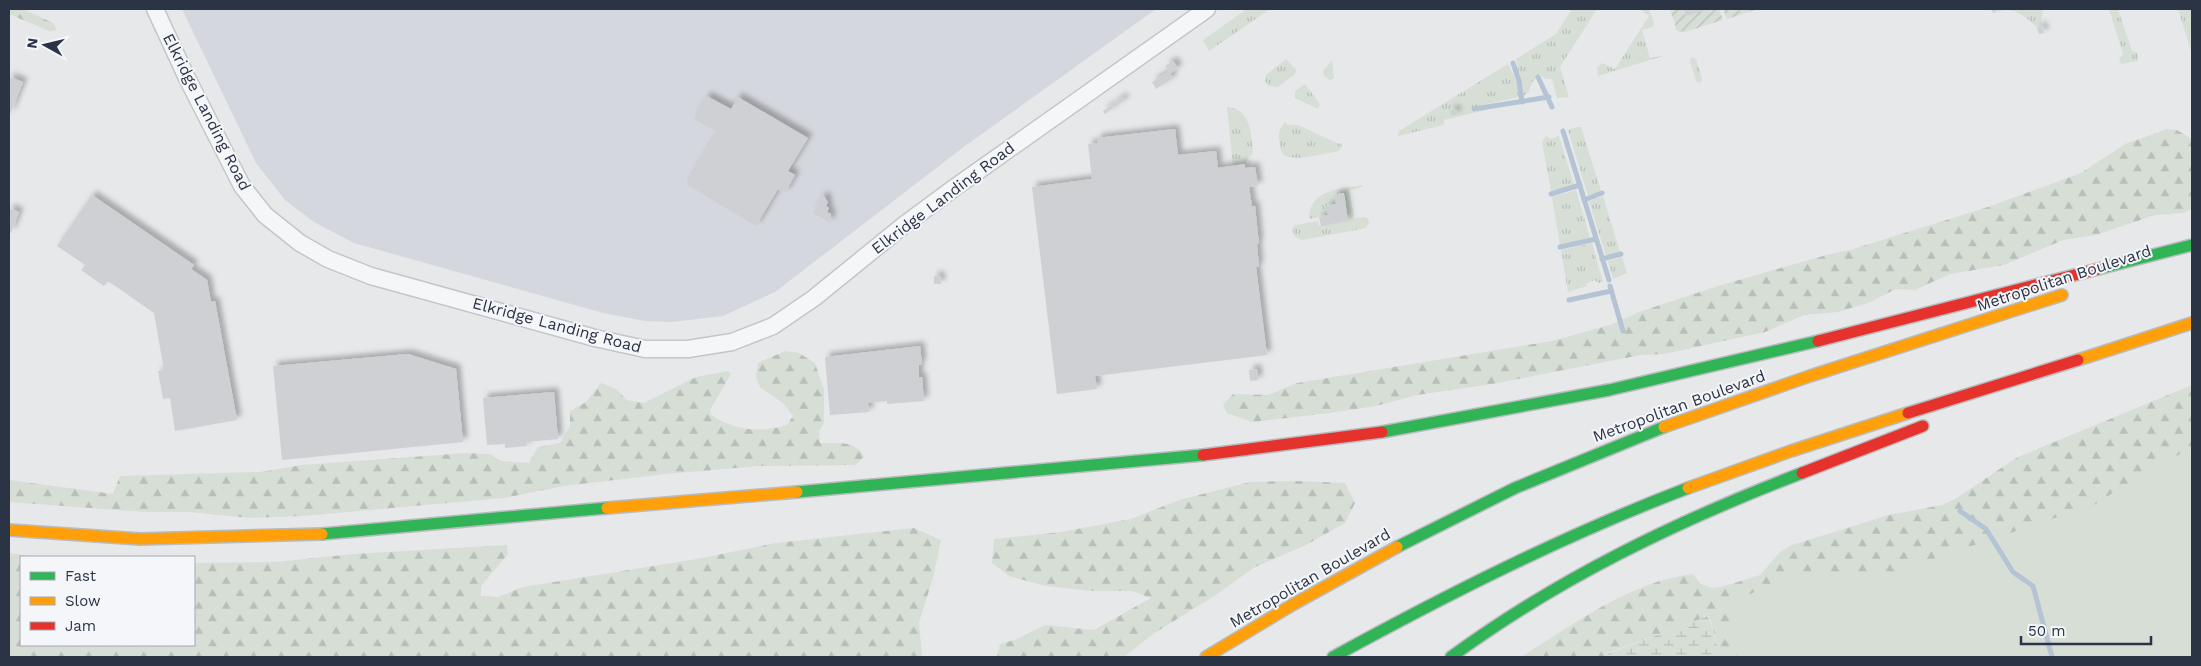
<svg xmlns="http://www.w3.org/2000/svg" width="2201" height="666" viewBox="0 0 2201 666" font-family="'Work Sans',sans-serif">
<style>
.built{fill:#d4d7dd}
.grass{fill:url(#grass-tufts)}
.forest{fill:url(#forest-firs)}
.wetland{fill:url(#wetland-marsh)}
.park{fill:#d6ded6}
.garden{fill:url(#garden-furrows)}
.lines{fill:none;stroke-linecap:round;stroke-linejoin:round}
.stream{stroke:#b4c4d5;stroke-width:5}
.building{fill:#ced0d3;filter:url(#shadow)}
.street-casing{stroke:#c4c6c8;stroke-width:19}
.fast-casing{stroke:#b8bbbf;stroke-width:14}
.slow-casing{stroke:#b8bbbf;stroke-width:14}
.jam-casing{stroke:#b8bbbf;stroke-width:14}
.street{stroke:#f5f6f7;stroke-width:16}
.fast{stroke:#30b455;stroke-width:11}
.slow{stroke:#ff9f0a;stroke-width:11}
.jam{stroke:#e5322d;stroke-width:11}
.labels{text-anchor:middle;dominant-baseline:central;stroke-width:4;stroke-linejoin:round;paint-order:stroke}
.street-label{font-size:16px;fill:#2b3445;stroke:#f4f6f9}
</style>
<defs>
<pattern id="grass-tufts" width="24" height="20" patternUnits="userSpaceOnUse" patternTransform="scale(1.25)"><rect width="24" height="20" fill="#d6ded6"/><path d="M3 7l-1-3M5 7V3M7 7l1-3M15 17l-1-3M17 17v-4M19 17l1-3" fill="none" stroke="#b8bfb9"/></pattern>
<pattern id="forest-firs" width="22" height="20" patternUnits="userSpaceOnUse" patternTransform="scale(1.25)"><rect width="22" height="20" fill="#d6ded6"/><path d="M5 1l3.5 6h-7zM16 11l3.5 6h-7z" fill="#b8bfb9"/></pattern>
<pattern id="wetland-marsh" width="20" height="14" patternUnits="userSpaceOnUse" patternTransform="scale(1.25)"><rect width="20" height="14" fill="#d6ded6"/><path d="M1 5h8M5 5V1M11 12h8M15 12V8" fill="none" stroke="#b8bfb9"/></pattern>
<pattern id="garden-furrows" width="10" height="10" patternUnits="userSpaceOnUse" patternTransform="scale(1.25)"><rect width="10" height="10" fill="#d6ded6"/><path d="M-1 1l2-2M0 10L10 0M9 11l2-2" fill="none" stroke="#b8bfb9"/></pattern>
<filter id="shadow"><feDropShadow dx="4.5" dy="-4.5" stdDeviation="2.5" flood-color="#0004"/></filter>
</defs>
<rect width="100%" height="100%" fill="#e6e8ea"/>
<polygon class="built" points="182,9 1156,9 961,149 775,292 723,316 672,322 645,321 603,313 354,243 314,222 285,200 256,163"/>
<g class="grass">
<polygon points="1247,9 1270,9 1209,51 1203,40"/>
<path d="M1572,9H1597L1560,67L1569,97L1557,98L1552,79H1546L1541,76C1532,79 1531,84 1529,92L1523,96L1516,59L1556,34Z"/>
<polygon points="1640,9 1649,9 1654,23 1653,27 1642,30 1650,58 1663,56 1598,76 1597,68 1602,63 1615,69 1649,16"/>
<path d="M1999,9H2043L2041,22L2042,26L2037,28C2026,16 2014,7 1998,11Z"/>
<polygon points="2109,9 2118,9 2132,51 2138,53 2138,61 2121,64 2119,58 2122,56 2123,53"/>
<polygon points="2178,9 2192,9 2192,54"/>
<polygon points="1691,57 1696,59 1702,79 1700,83 1696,81 1690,61"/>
<polygon points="1286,59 1296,70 1295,74 1278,87 1269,86 1265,81 1266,75"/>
<polygon points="1332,60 1334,78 1330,80 1324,76 1323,71"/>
<polygon points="1508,64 1517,82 1519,97 1473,107 1474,111 1507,105 1444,120 1444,125 1398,136 1399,131"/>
<polygon points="1305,84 1320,104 1318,109 1295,98 1295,91"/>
<path d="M1227,107C1251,108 1252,137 1253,154L1250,155L1245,164L1233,166Z"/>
<path d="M1286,122L1287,125H1298L1339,144L1341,143L1342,147L1338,151C1326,153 1292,163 1283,154C1280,151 1280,144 1279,139C1278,132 1281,126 1286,122Z"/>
<polygon points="1577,127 1581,127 1601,191 1588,196 1568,130"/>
<polygon points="1546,136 1551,139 1559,136 1574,185 1551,191 1542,142"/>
<path d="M1363,185L1360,188L1349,190L1354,218L1366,217L1369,222L1366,228L1302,240L1295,237L1292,229L1295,225L1318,221L1319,226L1348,221L1344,193L1334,195L1336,204L1326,206L1328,215L1309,219C1309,189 1340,189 1363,185Z"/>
<polygon points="1576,190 1590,238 1560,245 1552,197"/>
<polygon points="1603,196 1620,252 1606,256 1589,201"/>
<polygon points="1592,243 1603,282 1599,283 1594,280 1586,284 1587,286 1568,292 1561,250"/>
<polygon points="1622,257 1627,273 1613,279 1608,261"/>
</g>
<g class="forest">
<polygon points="9,9 23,9 53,23 57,30 49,31 9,14"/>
<polygon points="2167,129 2177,130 2192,139 2192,209 2182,213 2155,215 2096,235 2063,240 2004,265 1950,274 1915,290 1896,289 1868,303 1838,312 1804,315 1765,332 1664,354 1641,355 1492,384 1417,395 1376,406 1329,413 1252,422 1227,413 1223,405 1233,394 1268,395 1297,383 1552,341 1610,325 1642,311 1718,286 1830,254 1850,250 1988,207 2081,173 2125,144"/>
<path d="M785,351L799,353L815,363L824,390V423L819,431L820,443C838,445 854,438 864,457L855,465L759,466L666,474L564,486L504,498L303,516L250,518L189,512H145L9,502V480L113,494L120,476L260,472L302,465L466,453L490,454L501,461L529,463L538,447L560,443L570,426V411L586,402L601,383L616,389L627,400L644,403L696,377L728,371L731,374L710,410L711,415C735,431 760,433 787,425L793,416L783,403L760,387L756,377L758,363Z"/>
<path d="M2192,385V657H1721L1709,616L1607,653L1603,657H1521C1575,624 1628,582 1693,574L1701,584L1712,588L1725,586L1760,575L1781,551L1792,545L1889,515L1942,505L1955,499L2016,458Z"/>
<polygon points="1296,481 1345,483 1355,503 1345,523 1306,545 1255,567 1214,596 1153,634 1124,657 997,657 1000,644 1017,639 1045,625 1094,630 1151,598 1132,591 1093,591 1046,586 1009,576 992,563 994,539 1061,532 1131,519 1179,500 1250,482"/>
<polygon points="914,528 941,540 933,578 919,622 922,657 9,657 9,553 37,557 21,557 21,645 194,645 194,563 276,562 353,554 507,545 508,554 481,586 481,596 498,597 523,587 697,559 776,543"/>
</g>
<polygon class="wetland" points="1708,616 1721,657 1603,657 1607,654"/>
<polygon class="park" points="2192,449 2192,657 1737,657 1729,605 1793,572 1885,575 2094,505 2158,464"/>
<g class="garden">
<polygon points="1670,9 1684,9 1686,16 1710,9 1719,9 1723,20 1685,32 1677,31"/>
<polygon points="1723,9 1758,9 1727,19"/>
</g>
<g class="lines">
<g class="stream">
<polyline points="1513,63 1519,81 1522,102"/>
<polyline points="1538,77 1552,107"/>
<polyline points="1474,109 1549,97"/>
<polyline points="1563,131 1609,280"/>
<polyline points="1551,194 1580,185"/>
<polyline points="1584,200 1602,193"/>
<polyline points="1560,247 1596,239"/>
<polyline points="1602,259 1621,254"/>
<polyline points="1610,286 1623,331"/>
<polyline points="1569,300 1611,291"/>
<polyline points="1960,511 1986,529 2013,572 2033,586 2052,657"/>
</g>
</g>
<g class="building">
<polygon points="1684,9 1709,9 1686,16"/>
<polygon points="1990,9 1999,9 1994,13"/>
<polygon points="2042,26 2044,33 2039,34 2037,28"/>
<polygon points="1173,61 1178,68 1170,74 1173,78 1156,89 1152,82 1169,71 1165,66"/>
<polygon points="9,77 23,82 9,117"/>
<polygon points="707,96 731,109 738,97 808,138 788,171 795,175 785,193 778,189 756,226 686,184 717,132 694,119"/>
<polygon points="1122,97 1125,100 1115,107 1113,104"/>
<polygon points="1112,105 1114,107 1105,114 1103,111"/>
<polygon points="1456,109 1457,114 1451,116 1450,111"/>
<polygon points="1175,129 1178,155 1216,151 1218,168 1245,164 1245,168 1255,167 1258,186 1249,187 1252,206 1255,206 1259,244 1257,244 1259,267 1256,267 1267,355 1095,376 1097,389 1057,394 1032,187 1092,179 1088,144 1097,143 1097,138"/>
<polygon points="1344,193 1348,221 1321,226 1319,217 1328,215 1326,206 1336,204 1334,195"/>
<polygon points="92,195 194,265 191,269 207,280 211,302 215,301 237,420 175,431 170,398 163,399 158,371 164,370 154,313 108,281 104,286 81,270 85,265 57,246"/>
<polygon points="823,195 828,202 826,206 829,208 827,212 831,214 830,223 813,213"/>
<polygon points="9,208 19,212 11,233 9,232"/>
<polygon points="934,276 940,276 941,284 934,284"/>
<polygon points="920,346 922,364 919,365 919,378 922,377 924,401 887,404 887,401 868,403 869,412 830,415 825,357"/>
<polygon points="408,354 456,369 463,442 282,460 273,366"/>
<polygon points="1257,369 1258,380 1250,381 1249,370"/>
<polygon points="554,392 558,439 526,442 527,446 505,448 505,444 487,445 483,398"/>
</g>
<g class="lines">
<defs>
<polyline id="street" points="155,9 187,78 242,186 265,215 300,243 328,259 371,276 595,338 645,349 688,349 732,342 773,326 814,298 904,225 954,188 1207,9"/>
<g id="fast">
<polyline points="2098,269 2192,245"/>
<polyline points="1382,432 1609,390 1818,341"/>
<polyline points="797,492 1203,455"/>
<polyline points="322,534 607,508"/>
<polyline points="1397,547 1515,488 1664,427"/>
<path d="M1333,657C1448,594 1565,535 1688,488"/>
<path d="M1451,657C1559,578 1677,521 1802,473"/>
</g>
<g id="slow">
<polyline points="2078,360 2192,323"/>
<polyline points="1664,427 1810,376 2062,295"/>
<polyline points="1688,488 1791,451 1908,413"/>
<polyline points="607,508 797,492"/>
<polyline points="9,530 140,539 322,534"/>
<polyline points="1206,657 1292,605 1397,547"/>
</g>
<g id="jam">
<polyline points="1818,341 2098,269"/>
<polyline points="1908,413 2078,360"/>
<polyline points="1203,455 1382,432"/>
<polyline points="1802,473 1923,426"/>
</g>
</defs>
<use href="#street" class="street-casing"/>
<use href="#fast" class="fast-casing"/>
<use href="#slow" class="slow-casing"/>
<use href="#jam" class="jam-casing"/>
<use href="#street" class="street"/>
<use href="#fast" class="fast"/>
<use href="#slow" class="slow"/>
<use href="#jam" class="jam"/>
</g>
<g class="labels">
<g class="street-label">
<text transform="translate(207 112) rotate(63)">Elkridge Landing Road</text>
<text transform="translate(943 198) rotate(-37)">Elkridge Landing Road</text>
<text transform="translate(2064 278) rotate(-18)">Metropolitan Boulevard</text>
<text transform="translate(557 325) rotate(15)">Elkridge Landing Road</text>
<text transform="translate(1679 406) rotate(-20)">Metropolitan Boulevard</text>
<text transform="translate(1310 578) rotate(-30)">Metropolitan Boulevard</text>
</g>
</g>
<rect width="2201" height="666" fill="none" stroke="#2b3445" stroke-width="20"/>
<rect x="20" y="556" width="175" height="90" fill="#f4f6f9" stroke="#a4a8b1"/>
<rect x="30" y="572" width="25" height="8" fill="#30b455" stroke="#a4a8b1"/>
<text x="65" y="581" font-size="15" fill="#2b3445">Fast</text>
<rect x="30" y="597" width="25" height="8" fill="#ff9f0a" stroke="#a4a8b1"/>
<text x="65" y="606" font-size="15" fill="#2b3445">Slow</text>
<rect x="30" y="622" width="25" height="8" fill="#e5322d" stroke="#a4a8b1"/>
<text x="65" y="631" font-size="15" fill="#2b3445">Jam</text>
<g transform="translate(45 45) rotate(278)" stroke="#f4f6f9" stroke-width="4" paint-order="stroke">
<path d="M0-4L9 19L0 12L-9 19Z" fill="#2b3445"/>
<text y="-8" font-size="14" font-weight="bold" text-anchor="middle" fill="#2b3445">N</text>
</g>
<path d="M2021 636v8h130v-8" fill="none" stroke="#2b3445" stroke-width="2.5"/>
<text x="2028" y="636" font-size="15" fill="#2b3445" stroke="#f4f6f9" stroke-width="4" paint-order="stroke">50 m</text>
</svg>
